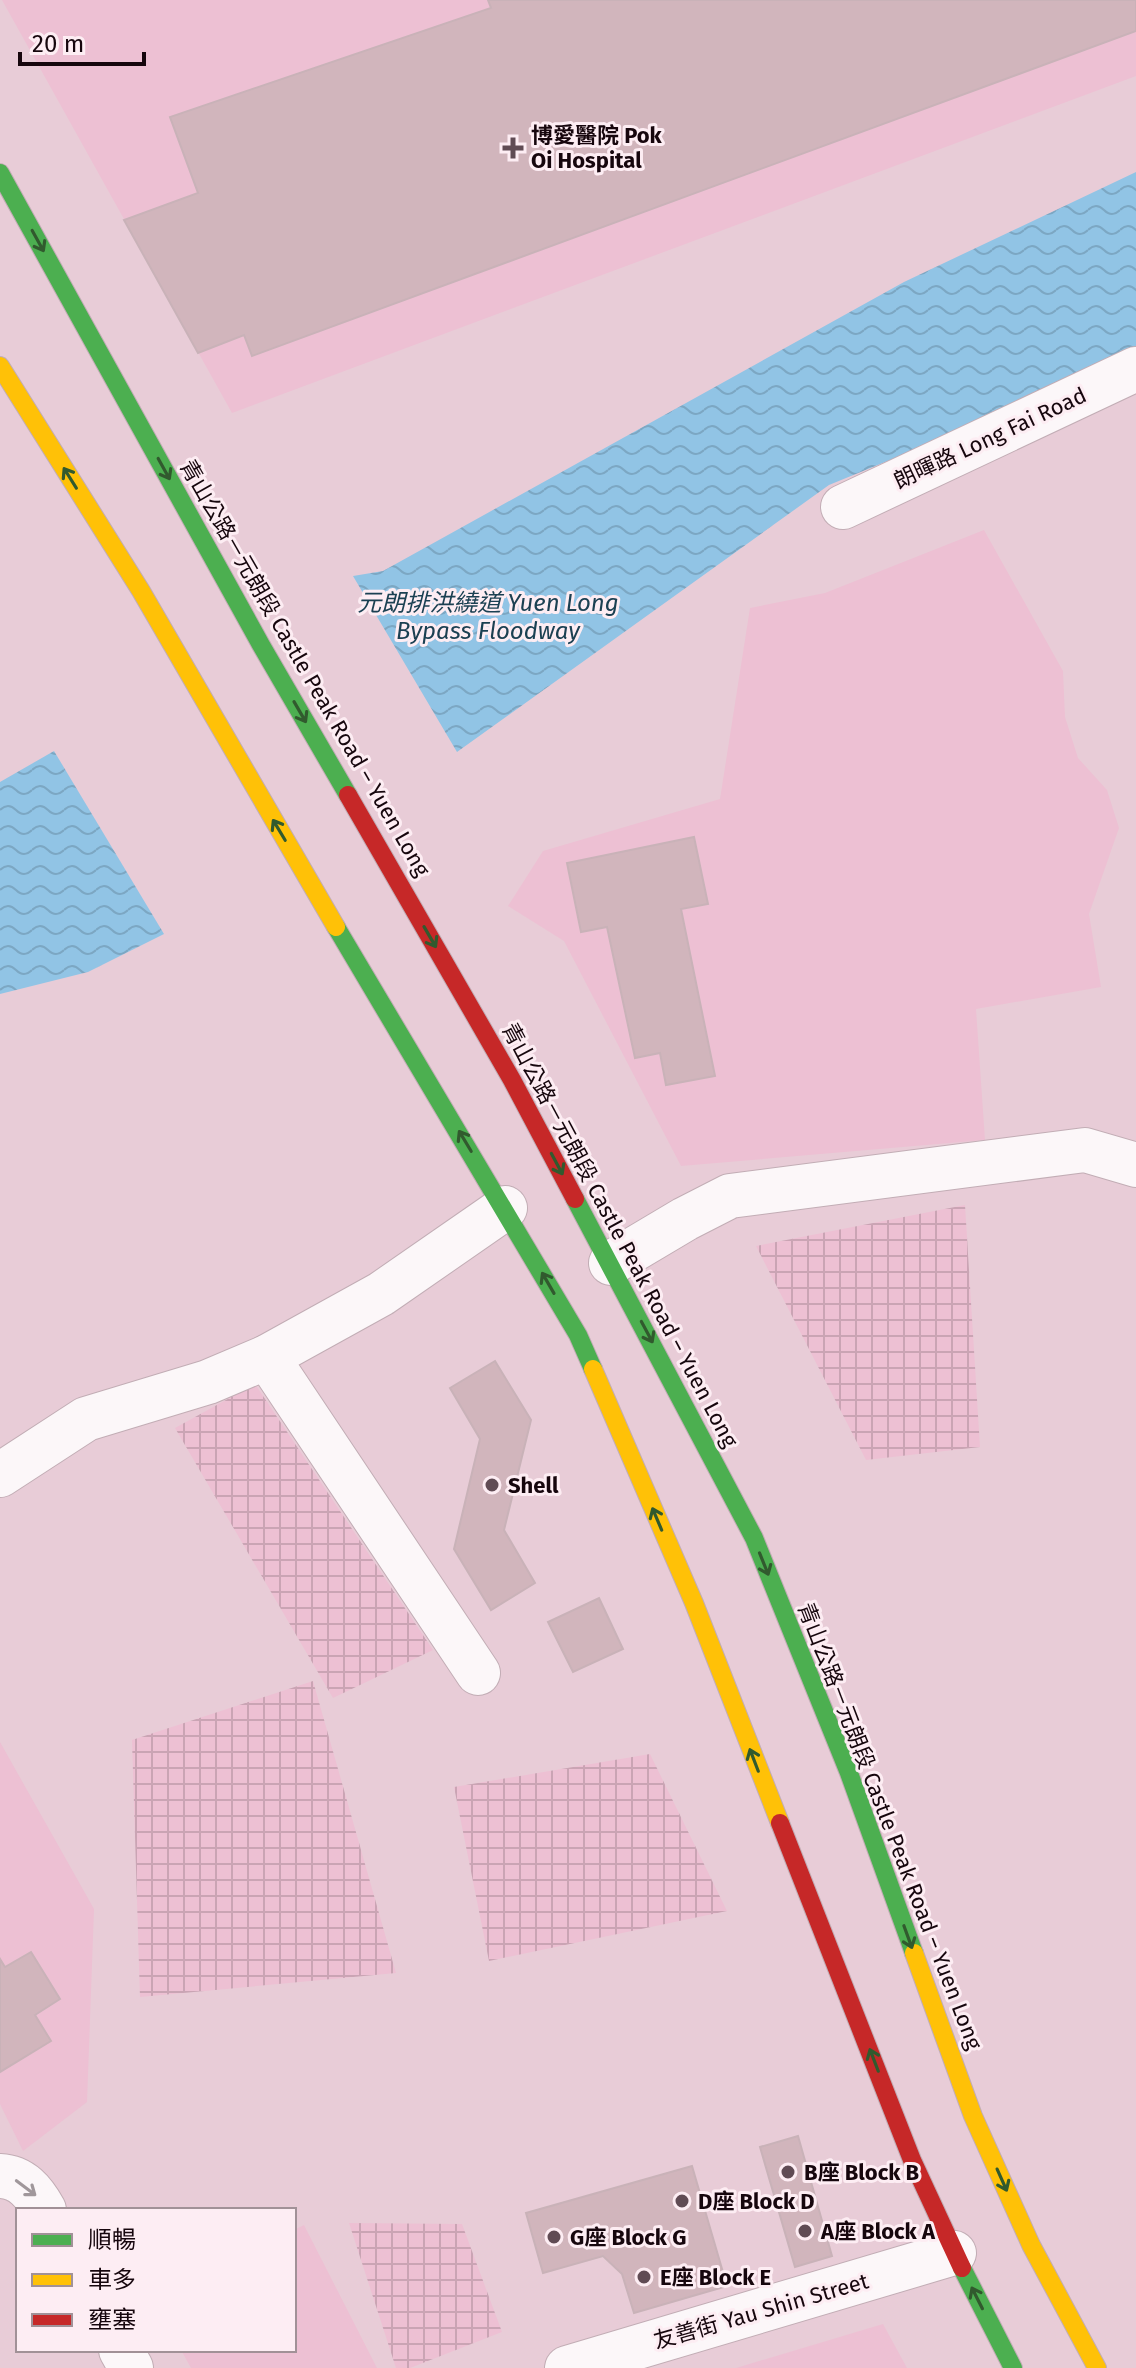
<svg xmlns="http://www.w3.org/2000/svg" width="1136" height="2368" viewBox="0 0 1136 2368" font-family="'Fira Sans','Noto Sans TC',sans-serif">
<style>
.built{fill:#edc0d3}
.industrial{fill:url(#industrial-grid)}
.water{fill:url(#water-waves)}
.building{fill:#d1b5bc;stroke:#c9b2b8;stroke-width:2}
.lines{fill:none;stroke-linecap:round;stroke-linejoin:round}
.street-casing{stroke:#c2adb5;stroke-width:46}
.fast-casing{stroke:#c2adb5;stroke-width:20}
.slow-casing{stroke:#c2adb5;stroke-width:20}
.jam-casing{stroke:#c2adb5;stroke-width:20}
.street{stroke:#fcf7f9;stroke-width:44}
.fast{stroke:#4caf50;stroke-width:18}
.slow{stroke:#ffc107;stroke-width:18}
.jam{stroke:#c62828;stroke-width:18}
.oneway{stroke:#315a2e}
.oneway2{stroke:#a0979b}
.poi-dot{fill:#604b54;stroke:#fdedf3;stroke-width:3}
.labels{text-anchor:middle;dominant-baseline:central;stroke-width:6;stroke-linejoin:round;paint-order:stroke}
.poi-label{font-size:22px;font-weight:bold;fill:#16060d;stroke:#fdedf3;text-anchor:start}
.street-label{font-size:22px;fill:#16060d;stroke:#fdedf3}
.water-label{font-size:24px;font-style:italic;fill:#1b4052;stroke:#fdedf3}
</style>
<defs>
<pattern id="industrial-grid" width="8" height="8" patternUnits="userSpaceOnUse" patternTransform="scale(2)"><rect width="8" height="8" fill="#edc0d3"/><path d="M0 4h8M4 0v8" fill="none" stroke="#caa4b4"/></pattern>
<pattern id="water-waves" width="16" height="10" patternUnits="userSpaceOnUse" patternTransform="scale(2)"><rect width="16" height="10" fill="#91c4e5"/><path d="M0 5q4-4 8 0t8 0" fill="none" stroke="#7ca7c3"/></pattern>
</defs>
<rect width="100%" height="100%" fill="#e8ccd7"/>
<g class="built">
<polygon points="2,0 1136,0 1136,76 232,413"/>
<polygon points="984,530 1063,671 1065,717 1078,758 1107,790 1119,828 1089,914 1101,987 976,1009 985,1140 681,1166 564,941 508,906 543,851 720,799 750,608 825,593"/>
<polygon points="0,1742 94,1909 87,2102 23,2151 0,2104"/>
<polygon points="304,2225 377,2368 191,2368 181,2350 294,2350 294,2230"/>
<polygon points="883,2324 907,2368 736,2368"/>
</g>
<g class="industrial">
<polygon points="965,1205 980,1447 866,1460 756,1246"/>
<polygon points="255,1384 433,1650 333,1698 175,1428"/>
<polygon points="313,1681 396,1973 140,1997 132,1740"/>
<polygon points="650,1754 727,1911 489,1961 454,1787"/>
<polygon points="349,2223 462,2224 502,2332 410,2368 396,2368"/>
</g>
<g class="water">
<polygon points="1136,172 1136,356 1073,385 829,485 457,752 353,576 383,571 904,282"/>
<polygon points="54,751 164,934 88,972 0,994 0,782"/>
</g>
<g class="building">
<polygon points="488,0 1136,0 1136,31 252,356 244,335 198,353 124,220 198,193 170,117 491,8"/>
<polygon points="694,837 708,904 681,909 715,1076 666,1085 660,1053 635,1058 607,927 581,932 567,863"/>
<polygon points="495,1361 531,1420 504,1530 535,1583 491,1610 454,1549 480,1439 450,1388"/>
<polygon points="599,1598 623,1649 573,1672 548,1622"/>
<polygon points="31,1952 60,1999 35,2015 51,2041 0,2072 0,1959 5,1967"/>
<polygon points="798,2136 832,2256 795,2267 760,2147"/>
<polygon points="692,2166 727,2286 634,2313 622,2274 603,2256 543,2273 526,2213"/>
</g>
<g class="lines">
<defs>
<g id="street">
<polyline points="843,507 1136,369"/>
<polyline points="611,1263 685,1219 730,1196 1085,1150 1136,1165"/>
<polyline points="267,1357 478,1673"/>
<polyline points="0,1475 86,1419 208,1382 267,1357 381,1294 505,1208"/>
<path d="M0,2176C22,2177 34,2192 44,2210"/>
<polyline points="121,2350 131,2368"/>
<polyline points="567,2368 954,2253"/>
</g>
<g id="fast">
<polyline points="0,173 261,645 348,795"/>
<polyline points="336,927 578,1335 593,1369"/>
<polyline points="575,1199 754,1538 849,1773 914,1953"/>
<polyline points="962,2268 1013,2368"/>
</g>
<g id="slow">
<polyline points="0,366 141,591 336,927"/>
<polyline points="593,1369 694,1603 780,1823"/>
<polyline points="914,1953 973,2116 1031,2245 1097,2368"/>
</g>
<g id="jam">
<polyline points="348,795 512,1080 575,1199"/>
<polyline points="780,1823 912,2160 962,2268"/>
</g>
</defs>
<use href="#street" class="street-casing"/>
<use href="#fast" class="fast-casing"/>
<use href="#slow" class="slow-casing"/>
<use href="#jam" class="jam-casing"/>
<use href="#street" class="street"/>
<use href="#fast" class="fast"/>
<use href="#slow" class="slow"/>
<use href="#jam" class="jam"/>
</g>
<defs><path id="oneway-shaft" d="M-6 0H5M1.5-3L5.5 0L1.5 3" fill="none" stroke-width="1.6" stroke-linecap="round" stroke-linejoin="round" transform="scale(2)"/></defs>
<g class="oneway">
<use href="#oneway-shaft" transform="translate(38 241) rotate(61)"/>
<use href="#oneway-shaft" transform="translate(164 469) rotate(61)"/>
<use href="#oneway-shaft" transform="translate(70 478) rotate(-122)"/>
<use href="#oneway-shaft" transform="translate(300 712) rotate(60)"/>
<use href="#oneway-shaft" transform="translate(279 830) rotate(-121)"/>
<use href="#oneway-shaft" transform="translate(430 937) rotate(60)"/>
<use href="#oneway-shaft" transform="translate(465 1141) rotate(-121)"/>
<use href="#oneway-shaft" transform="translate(557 1164) rotate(62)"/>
<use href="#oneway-shaft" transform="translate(548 1283) rotate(-120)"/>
<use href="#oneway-shaft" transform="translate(647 1332) rotate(62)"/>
<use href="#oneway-shaft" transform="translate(657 1519) rotate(-113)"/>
<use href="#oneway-shaft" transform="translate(764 1564) rotate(68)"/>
<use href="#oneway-shaft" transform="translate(754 1760) rotate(-111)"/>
<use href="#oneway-shaft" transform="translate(908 1937) rotate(70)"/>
<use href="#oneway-shaft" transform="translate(874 2060) rotate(-111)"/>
<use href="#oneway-shaft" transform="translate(1002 2180) rotate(66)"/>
<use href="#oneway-shaft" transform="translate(977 2298) rotate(-117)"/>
</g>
<use class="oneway2" href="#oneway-shaft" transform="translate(26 2188) rotate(37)"/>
<g class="poi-dot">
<path d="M509 136h8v8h8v8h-8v8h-8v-8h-8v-8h8z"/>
<circle cx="492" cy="1485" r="8"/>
<circle cx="788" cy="2172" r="8"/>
<circle cx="682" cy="2201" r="8"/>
<circle cx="805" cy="2231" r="8"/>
<circle cx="554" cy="2237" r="8"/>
<circle cx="644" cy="2277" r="8"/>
</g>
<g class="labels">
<g class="poi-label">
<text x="531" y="135">博愛醫院 Pok<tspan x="531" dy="25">Oi Hospital</tspan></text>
<text x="508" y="1485">Shell</text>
<text x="804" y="2172">B座 Block B</text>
<text x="698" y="2201">D座 Block D</text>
<text x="821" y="2231">A座 Block A</text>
<text x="570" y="2237">G座 Block G</text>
<text x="660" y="2277">E座 Block E</text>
</g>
<g class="street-label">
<text transform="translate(990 438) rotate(-25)">朗暉路 Long Fai Road</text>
<text transform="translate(305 668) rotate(60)">青山公路－元朗段 Castle Peak Road – Yuen Long</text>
<text transform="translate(620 1235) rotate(62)">青山公路－元朗段 Castle Peak Road – Yuen Long</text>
<text transform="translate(890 1826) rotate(69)">青山公路－元朗段 Castle Peak Road – Yuen Long</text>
<text transform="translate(761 2311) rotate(-16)">友善街 Yau Shin Street</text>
</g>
<g class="water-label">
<text x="488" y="603">元朗排洪繞道 Yuen Long<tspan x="488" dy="28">Bypass Floodway</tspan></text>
</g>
</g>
<rect x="16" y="2208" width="280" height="144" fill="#fdedf3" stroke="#a19197" stroke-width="2"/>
<rect x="32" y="2234" width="40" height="12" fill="#4caf50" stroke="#a19197" stroke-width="2"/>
<text x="88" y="2248" font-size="24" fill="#16060d">順暢</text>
<rect x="32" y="2274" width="40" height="12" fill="#ffc107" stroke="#a19197" stroke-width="2"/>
<text x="88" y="2288" font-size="24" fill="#16060d">車多</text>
<rect x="32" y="2314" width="40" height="12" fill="#c62828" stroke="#a19197" stroke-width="2"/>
<text x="88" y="2328" font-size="24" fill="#16060d">壅塞</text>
<path d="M20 52v12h124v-12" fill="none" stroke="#16060d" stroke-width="4"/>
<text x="32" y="52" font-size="24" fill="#16060d" stroke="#fdedf3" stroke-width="6" paint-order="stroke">20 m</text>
</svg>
